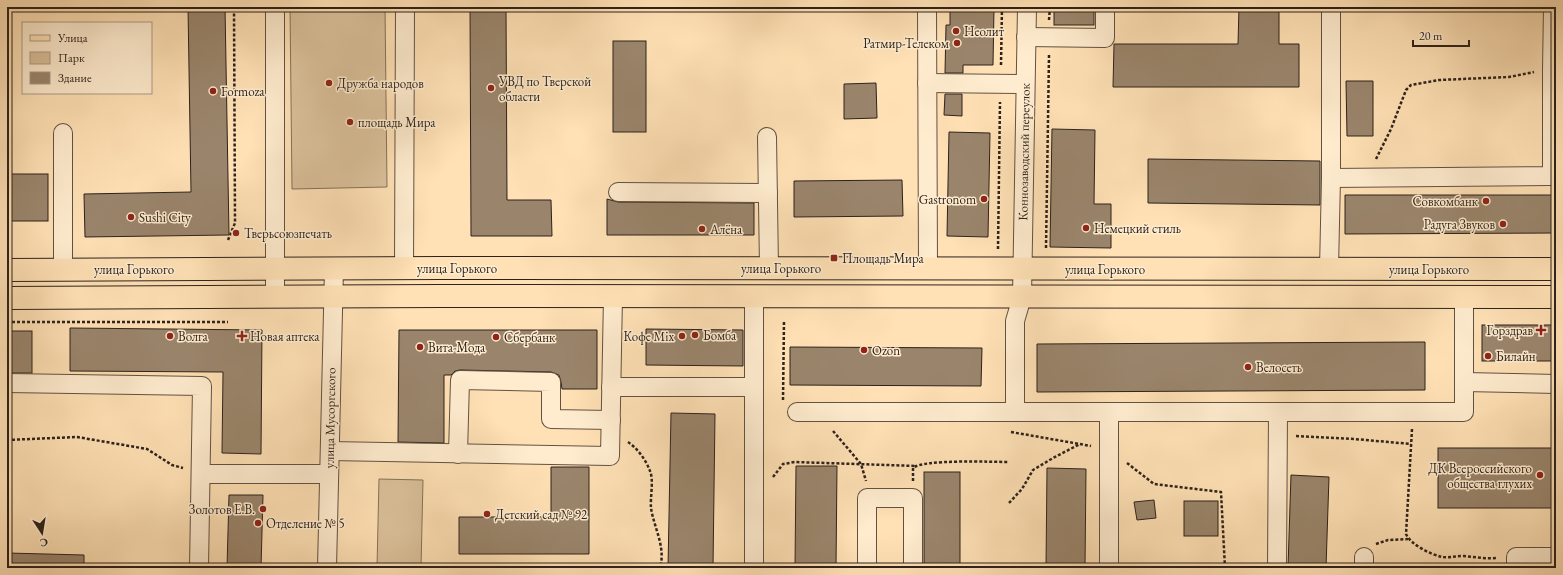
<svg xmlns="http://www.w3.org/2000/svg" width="1563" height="575" viewBox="0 0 1563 575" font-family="'EB Garamond',serif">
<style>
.green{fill:#dbc19b;stroke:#84725c}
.building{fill:#9a856c;stroke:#2d221c}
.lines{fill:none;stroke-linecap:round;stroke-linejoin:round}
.minor-casing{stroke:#625242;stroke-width:20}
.major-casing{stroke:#2d221c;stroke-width:24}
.path{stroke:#2d221c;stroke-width:2.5;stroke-dasharray:3 2;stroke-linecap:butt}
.minor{stroke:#ffeccf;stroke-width:18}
.major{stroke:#ffe1b5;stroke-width:22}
.poi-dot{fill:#8f2418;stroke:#ffeccf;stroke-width:1.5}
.labels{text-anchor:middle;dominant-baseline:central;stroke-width:3;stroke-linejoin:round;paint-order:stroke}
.poi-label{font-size:13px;fill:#2d221c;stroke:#ffeccf;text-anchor:start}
.street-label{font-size:13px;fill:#2d221c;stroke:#ffeccf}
</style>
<rect width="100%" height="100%" fill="#ffe1b5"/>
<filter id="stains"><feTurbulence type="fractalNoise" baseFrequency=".005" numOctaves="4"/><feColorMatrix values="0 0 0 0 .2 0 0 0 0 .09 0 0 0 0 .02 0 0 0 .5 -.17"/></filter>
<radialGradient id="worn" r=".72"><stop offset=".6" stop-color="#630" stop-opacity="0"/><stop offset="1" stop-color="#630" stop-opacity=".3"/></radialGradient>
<g class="green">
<polygon points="290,7 385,7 387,187 292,189"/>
<polygon points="379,479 423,480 421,568 377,567"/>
</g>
<g class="building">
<polygon points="188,7 225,7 229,235 85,237 84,194 191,192"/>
<polygon points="470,7 506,7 507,200 551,200 552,236 471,236"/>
<polygon points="950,7 994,7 993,65 963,65 963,73 945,73 946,25 950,25"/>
<rect x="1054" y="7" width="40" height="18"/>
<polygon points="1239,7 1279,7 1279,44 1299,44 1299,87 1113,87 1114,44 1238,44"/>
<rect x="613" y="41" width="33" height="91"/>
<polygon points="1346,81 1373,81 1373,136 1347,136"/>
<polygon points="876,83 877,118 844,119 844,84"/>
<polygon points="945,94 962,94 962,116 944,115"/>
<polygon points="1052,129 1095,130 1094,204 1111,204 1111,248 1050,247"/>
<polygon points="949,132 990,133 988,237 947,236"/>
<polygon points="1148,159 1320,161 1320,205 1148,203"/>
<rect x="7" y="174" width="41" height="47"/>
<polygon points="902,180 903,216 794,217 794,181"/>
<polygon points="1345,195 1556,195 1556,233 1345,234"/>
<polygon points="607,199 618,202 754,203 754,235 607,235"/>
<rect x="1482" y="325" width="74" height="36"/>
<polygon points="70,328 262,330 261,454 222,453 223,372 70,371"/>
<polygon points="646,329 743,330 743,366 646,365"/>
<polygon points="399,330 597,330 597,389 562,389 561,382 559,375 551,372 460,370 455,371 451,375 444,375 444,443 398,442"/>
<rect x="7" y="331" width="25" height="42"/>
<polygon points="1425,342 1425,390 1037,392 1037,344"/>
<polygon points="790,347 982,348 981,386 790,385"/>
<polygon points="671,413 715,414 713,568 668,568"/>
<rect x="1438" y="448" width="118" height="60"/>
<polygon points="796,466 837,466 836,568 795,568"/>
<polygon points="551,467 589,467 589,554 459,554 459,517 551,517"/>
<polygon points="1047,468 1086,469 1085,568 1046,568"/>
<rect x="924" y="472" width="36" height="96"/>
<polygon points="1291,475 1329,477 1326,568 1288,568"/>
<polygon points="229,495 263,495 261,568 227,568"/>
<polygon points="1154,500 1156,518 1137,520 1134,502"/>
<rect x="1184" y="501" width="34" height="35"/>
<polygon points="7,553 84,555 84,568 7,568"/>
</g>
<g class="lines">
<defs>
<g id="minor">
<polyline points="927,7 928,268"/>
<polyline points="1027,7 1022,297 1015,321 1015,412 1109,412 1109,568"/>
<polyline points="1026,37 1105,38 1105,7"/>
<polyline points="1552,70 1553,7"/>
<polyline points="927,83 1025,84"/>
<polyline points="767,137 769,268"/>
<polyline points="1331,178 1552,176 1552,70 1556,70"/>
<polyline points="618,192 768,193"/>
<polyline points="404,268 405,7"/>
<polyline points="63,269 63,133"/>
<polyline points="1329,269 1331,178 1331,7"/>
<polyline points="275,297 275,7"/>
<polyline points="1464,382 1556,384"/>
<polyline points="7,383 202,386 199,568"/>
<polyline points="611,387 754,387"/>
<polyline points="797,412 1015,412"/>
<polyline points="1109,412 1464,412 1464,297"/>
<polyline points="330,451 610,456 613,296"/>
<polyline points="458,454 460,380 551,382 551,419 611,420"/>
<polyline points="201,474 329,474"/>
<polyline points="327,568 334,268"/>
<polyline points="754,568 754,296"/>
<polyline points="867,568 867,498 913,498 913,568"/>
<polyline points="1277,568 1278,412"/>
<polyline points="1364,568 1364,557"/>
<polyline points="1516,568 1516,557 1556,557"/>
</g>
<g id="major">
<polyline points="7,270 443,268 1556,269"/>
<polyline points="7,298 443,296 1556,297"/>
</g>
</defs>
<use href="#minor" class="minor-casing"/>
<use href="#major" class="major-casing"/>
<g class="path">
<polyline points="1049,20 1050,7"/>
<polyline points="1001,65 1002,7"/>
<polyline points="1376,159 1391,129 1406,90 1411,85 1439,80 1509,77 1534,72"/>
<polyline points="228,240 235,223 234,7"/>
<polyline points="1046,248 1049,55"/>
<polyline points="998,249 1000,102"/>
<polyline points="7,322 228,322"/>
<polyline points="783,400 784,321"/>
<path d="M1412,429L1406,534C1411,545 1430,554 1442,557C1449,558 1456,556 1464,556C1475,557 1486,559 1497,558"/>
<polyline points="833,431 861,464 866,481"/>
<polyline points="1011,432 1091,446"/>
<polyline points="1296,436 1354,439 1411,444"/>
<polyline points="7,440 77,437 147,449 172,465 183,468"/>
<path d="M628,442C638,449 646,460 650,471C654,480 650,498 651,508C654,528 666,547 660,568"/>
<polyline points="1127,463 1154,484 1221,492 1225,568"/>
<polyline points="773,477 783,464 795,462 916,466"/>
<path d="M913,481V468C923,459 992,462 1009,462"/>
<polyline points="1009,503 1022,489 1033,470 1053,458 1080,444"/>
<polyline points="1376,544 1388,540 1408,539"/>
</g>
<use href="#minor" class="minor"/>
<use href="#major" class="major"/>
</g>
<g class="poi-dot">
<circle cx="956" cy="31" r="4"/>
<circle cx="957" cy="43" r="4"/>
<circle cx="329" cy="83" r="4"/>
<circle cx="491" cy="88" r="4"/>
<circle cx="213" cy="91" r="4"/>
<circle cx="350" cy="122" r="4"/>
<circle cx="984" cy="199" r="4"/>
<circle cx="1486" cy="201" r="4"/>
<circle cx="131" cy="217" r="4"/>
<circle cx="1503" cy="224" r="4"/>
<circle cx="1086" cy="228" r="4"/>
<circle cx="702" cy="229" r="4"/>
<circle cx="236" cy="233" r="4"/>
<rect x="830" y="254" width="8" height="8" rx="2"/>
<path d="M1539 324h4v4h4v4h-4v4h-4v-4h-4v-4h4z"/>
<circle cx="695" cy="335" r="4"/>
<circle cx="170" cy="336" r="4"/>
<path d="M240 330h4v4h4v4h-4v4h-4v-4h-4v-4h4z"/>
<circle cx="682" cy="336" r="4"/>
<circle cx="496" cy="337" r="4"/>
<circle cx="420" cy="347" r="4"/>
<circle cx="864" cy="350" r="4"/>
<circle cx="1488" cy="356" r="4"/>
<circle cx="1248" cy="367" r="4"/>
<circle cx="1540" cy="475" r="4"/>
<circle cx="263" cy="509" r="4"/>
<circle cx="487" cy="514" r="4"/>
<circle cx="258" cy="523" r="4"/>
</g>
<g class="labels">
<g class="poi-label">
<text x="964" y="31">Неолит</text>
<text x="949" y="43" text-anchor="end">Ратмир-Телеком</text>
<text x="499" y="81">УВД по Тверской<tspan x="499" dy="15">области</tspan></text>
<text x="337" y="83">Дружба народов</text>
<text x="221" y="91">Formoza</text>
<text x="358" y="122">площадь Мира</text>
<text x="976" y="199" text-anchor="end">Gastronom</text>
<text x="1478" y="201" text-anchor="end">Совкомбанк</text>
<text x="139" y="217">Sushi City</text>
<text x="1495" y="224" text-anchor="end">Радуга Звуков</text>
<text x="1094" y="228">Немецкий стиль</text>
<text x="710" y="229">Алёна</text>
<text x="244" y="233">Тверьсоюзпечать</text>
<text x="842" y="258">Площадь Мира</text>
<text x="1533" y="330" text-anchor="end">Горздрав</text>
<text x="703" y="335">Бомба</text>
<text x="178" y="336">Волга</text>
<text x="250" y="336">Новая аптека</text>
<text x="674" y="336" text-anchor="end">Кофе Mix</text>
<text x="504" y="337">Сбербанк</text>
<text x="428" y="347">Вита-Мода</text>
<text x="872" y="350">Ozon</text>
<text x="1496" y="356">Билайн</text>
<text x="1256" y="367">Велосеть</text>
<text x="1532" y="468" text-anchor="end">ДК Всероссийского<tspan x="1532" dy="15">общества глухих</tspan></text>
<text x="255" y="509" text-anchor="end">Золотов Е.В.</text>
<text x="495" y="514">Детский сад № 92</text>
<text x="266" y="523">Отделение № 5</text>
</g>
<g class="street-label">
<text transform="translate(1024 152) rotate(-89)">Коннозаводский переулок</text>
<text x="457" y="268">улица Горького</text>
<text x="781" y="268">улица Горького</text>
<text x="134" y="269">улица Горького</text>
<text x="1105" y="269">улица Горького</text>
<text x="1429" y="269">улица Горького</text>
<text transform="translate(330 418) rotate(-89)">улица Мусоргского</text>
</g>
</g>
<rect width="1563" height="575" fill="none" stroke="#ffe1b5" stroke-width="24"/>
<rect x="8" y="8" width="1547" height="559" fill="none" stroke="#2d221c" stroke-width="2"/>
<rect x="12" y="12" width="1539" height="551" fill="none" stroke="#2d221c"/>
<rect x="22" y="22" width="130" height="72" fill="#ffeccf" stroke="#ab9b87"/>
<rect x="30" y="35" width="20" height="6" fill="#ffe1b5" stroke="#ab9b87"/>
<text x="58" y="42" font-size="12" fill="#2d221c">Улица</text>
<rect x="30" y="52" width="20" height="12" fill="#dbc19b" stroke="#ab9b87"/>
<text x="58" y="62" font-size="12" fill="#2d221c">Парк</text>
<rect x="30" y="72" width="20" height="12" fill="#9a856c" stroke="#ab9b87"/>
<text x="58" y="82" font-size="12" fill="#2d221c">Здание</text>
<g transform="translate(42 533) rotate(168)" stroke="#ffeccf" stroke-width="3" paint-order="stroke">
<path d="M0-3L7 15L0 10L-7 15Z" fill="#2d221c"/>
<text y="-6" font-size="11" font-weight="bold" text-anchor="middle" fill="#2d221c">С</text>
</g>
<path d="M1413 40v6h56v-6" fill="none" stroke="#2d221c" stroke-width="2"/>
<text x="1419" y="40" font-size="12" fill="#2d221c" stroke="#ffeccf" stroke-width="3" paint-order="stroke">20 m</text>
<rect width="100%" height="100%" filter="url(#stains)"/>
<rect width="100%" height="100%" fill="url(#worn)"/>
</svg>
